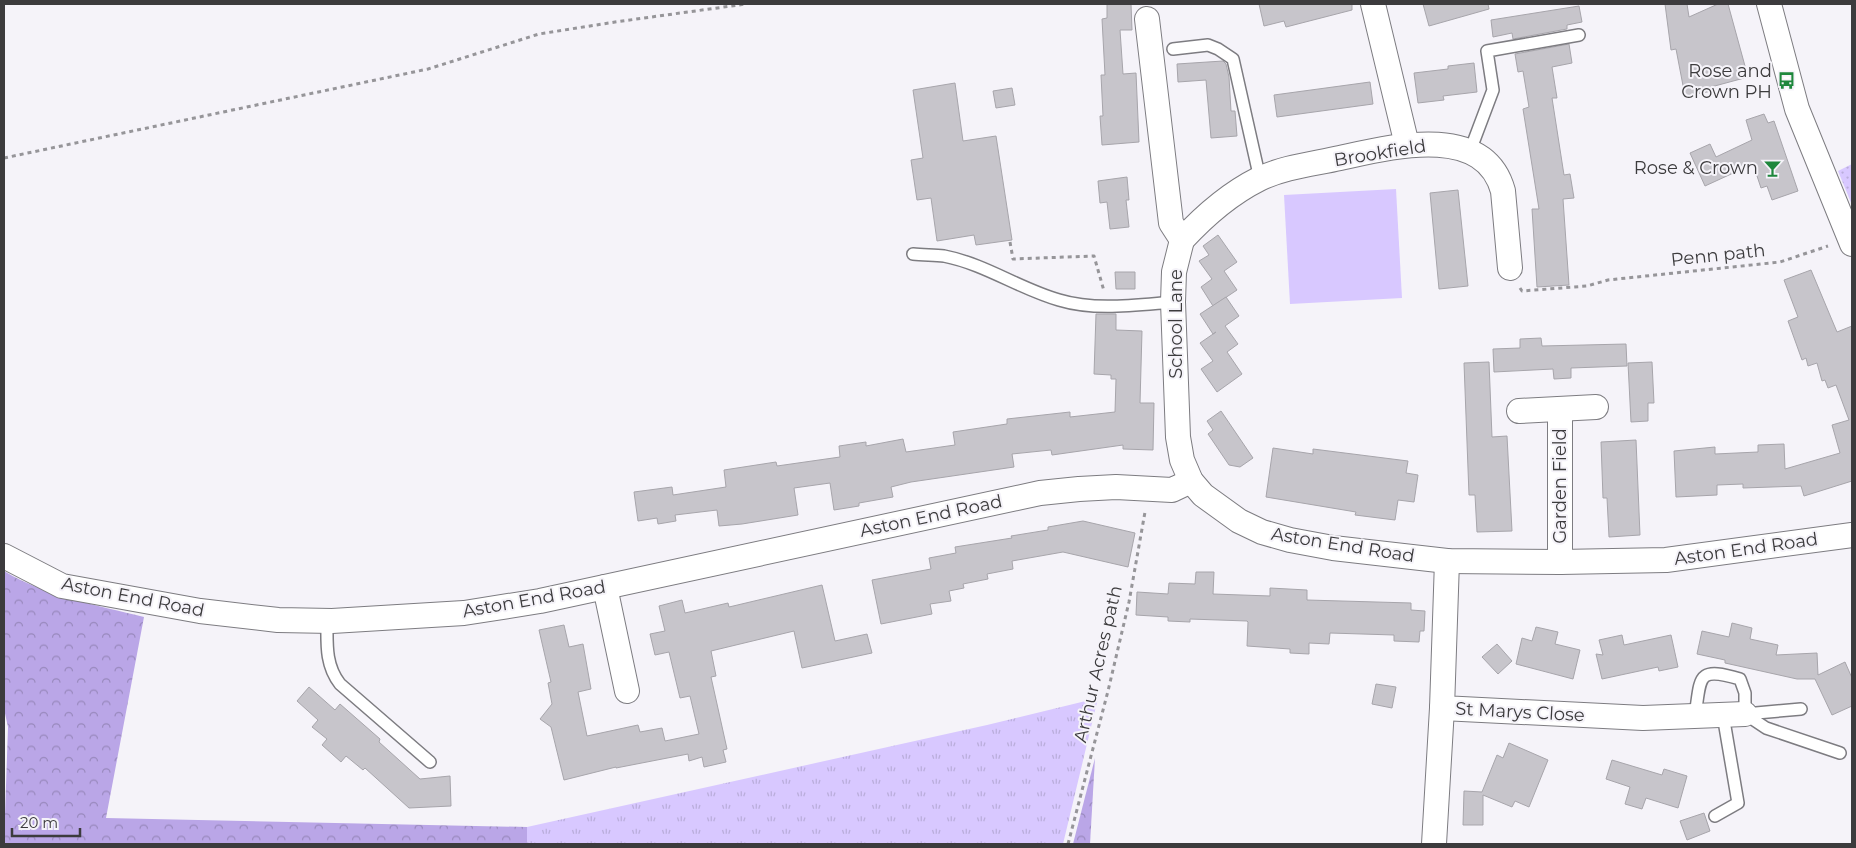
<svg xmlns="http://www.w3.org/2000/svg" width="1856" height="848" viewBox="0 0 1856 848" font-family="Montserrat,sans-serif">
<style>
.grass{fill:url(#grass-tufts)}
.forest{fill:url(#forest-crowns)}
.park{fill:url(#park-dots)}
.pitch{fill:#d8c8ff}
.building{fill:#c7c5cb;stroke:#a7a5ab}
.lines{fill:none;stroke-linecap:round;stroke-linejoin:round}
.service-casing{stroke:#7d7c81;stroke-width:14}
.minor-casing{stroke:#7d7c81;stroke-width:26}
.path{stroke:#969599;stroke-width:3;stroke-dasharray:4 4;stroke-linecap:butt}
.service{stroke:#fff;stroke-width:11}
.minor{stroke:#fff;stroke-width:24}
.labels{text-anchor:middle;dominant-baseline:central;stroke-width:4;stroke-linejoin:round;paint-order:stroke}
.poi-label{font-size:18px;fill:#3c3b3d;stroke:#f5f3f9;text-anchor:end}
.street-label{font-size:18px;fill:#3c3b3d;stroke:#f5f3f9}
</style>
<defs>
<pattern id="grass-tufts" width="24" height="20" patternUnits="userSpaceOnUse" patternTransform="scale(1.25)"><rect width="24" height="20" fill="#d8c8ff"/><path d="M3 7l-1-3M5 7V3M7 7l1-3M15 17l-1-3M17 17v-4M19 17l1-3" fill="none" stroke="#baaddb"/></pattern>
<pattern id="forest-crowns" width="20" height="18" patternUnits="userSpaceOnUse" patternTransform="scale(1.25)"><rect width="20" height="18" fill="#baa6e7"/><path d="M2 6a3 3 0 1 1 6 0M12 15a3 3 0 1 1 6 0" fill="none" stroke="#9888bc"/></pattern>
<pattern id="park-dots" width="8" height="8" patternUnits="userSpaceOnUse" patternTransform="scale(1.25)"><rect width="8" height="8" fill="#d8c8ff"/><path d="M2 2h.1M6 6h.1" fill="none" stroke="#baaddb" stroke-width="1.8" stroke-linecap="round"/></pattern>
</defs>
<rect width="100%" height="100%" fill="#f5f3f9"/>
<polygon class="grass" points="1098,698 1063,844 527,844 527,827 987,725"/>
<g class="forest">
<path d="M4,571C47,597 97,605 144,617L106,818L527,827V844H4L8,727L4,709Z"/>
<polygon points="1095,758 1090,844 1073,844"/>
</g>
<polygon class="park" points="1852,164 1852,205 1838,171"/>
<polygon class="pitch" points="1396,189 1402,298 1290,304 1284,195"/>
<g class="building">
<polygon points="1107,4 1131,4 1132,30 1120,30 1123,74 1136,73 1139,142 1102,145 1100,116 1103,116 1101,75 1105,75 1102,19 1107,18"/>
<polygon points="1259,4 1352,4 1352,10 1286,27 1284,21 1264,26"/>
<polygon points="1423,4 1488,4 1489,9 1429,26"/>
<polygon points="1665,4 1687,4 1689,17 1718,4 1728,4 1748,77 1711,87 1712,91 1685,96 1676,49 1671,50"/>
<polygon points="1579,6 1582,22 1567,25 1567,29 1513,39 1512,33 1493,37 1491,20"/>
<polygon points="1569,44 1572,63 1552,67 1557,98 1552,98 1564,175 1570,174 1574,198 1563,199 1569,285 1537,287 1532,209 1539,209 1523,109 1529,107 1523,71 1518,72 1515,54"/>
<polygon points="1223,61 1226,64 1229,77 1231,111 1235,111 1237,136 1211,138 1206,80 1178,82 1177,64"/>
<polygon points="1474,63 1477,92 1443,96 1444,100 1418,103 1414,73 1448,69 1448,66"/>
<polygon points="1370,82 1373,104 1277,117 1274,95"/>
<polygon points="955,83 963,141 996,136 1012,240 976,245 974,235 937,241 931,198 917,200 911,160 923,158 913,90"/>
<polygon points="1012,88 1015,105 996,108 993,91"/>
<polygon points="1764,114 1768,123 1774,121 1798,191 1772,200 1767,186 1761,188 1753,164 1705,186 1690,153 1710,144 1716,157 1752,140 1746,120"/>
<polygon points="1127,177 1129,200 1126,200 1129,227 1110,229 1107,202 1100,203 1098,181"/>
<polygon points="1458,190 1468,286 1439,289 1430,193"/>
<polygon points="1218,235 1237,262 1224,271 1237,290 1213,306 1201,287 1212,279 1199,261 1209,255 1203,246"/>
<polygon points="1811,270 1837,332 1852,326 1852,481 1804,496 1801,486 1743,488 1743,484 1717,485 1717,495 1676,497 1674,451 1715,447 1715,454 1758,452 1758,445 1784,444 1785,469 1840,453 1832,425 1849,420 1836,385 1828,388 1825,380 1822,381 1817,363 1808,366 1806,358 1802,360 1788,321 1798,317 1784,280"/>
<polygon points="1115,272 1135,272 1135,289 1116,289"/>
<polygon points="1226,297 1239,316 1225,326 1238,344 1227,352 1242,374 1217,392 1201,369 1213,361 1200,343 1216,332 1213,334 1200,314"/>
<polygon points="1096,314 1116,314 1116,330 1142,331 1140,403 1154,403 1153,450 1123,449 1123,445 1052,455 1051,450 1012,454 1014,467 911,482 891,487 893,497 859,503 859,506 834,510 830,483 794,488 798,515 742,524 719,526 717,510 675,515 676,521 658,524 657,518 638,521 634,492 672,487 673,495 726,487 724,470 776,462 777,466 840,457 839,446 866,442 866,446 903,439 906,452 955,445 953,432 1007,424 1007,419 1070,412 1070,417 1115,412 1116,379 1111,379 1111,375 1094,374"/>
<polygon points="1541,338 1542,346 1626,344 1627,366 1571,368 1571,378 1554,379 1553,369 1494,372 1493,349 1520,348 1520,339"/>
<polygon points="1489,362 1492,437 1507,436 1512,531 1477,532 1475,495 1469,495 1464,363"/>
<polygon points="1652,362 1654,403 1648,403 1648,421 1631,422 1628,363"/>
<polygon points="1221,411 1253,458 1240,467 1229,465 1208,434 1213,430 1207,421"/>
<polygon points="1636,440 1640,535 1609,537 1607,498 1603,498 1601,442"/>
<polygon points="1273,448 1313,454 1313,449 1408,461 1406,473 1418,475 1414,502 1398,500 1395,520 1355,515 1356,512 1266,497"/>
<polygon points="1083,521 1135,533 1128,567 1063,552 1012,561 1013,569 987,574 988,579 963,584 964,588 949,591 951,601 930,604 932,614 881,624 872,580 931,569 929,558 956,553 955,547 1012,538 1011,536 1048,530 1048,527"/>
<polygon points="1196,572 1214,572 1213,594 1270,596 1270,588 1307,590 1307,600 1411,603 1411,610 1425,611 1424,631 1420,631 1419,642 1394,641 1394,635 1330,633 1329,644 1309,643 1309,654 1290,653 1290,649 1247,646 1248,622 1247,621 1190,619 1190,622 1168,621 1168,617 1136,615 1137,592 1168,594 1169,583 1195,584"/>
<polygon points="822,585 835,641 867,634 872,653 802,668 794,631 711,651 716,676 711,677 727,749 723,750 726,762 704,767 702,757 689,761 688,754 616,768 616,767 564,780 551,727 540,719 552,704 548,683 551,682 539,630 564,625 569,647 583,644 591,689 578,692 587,736 638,725 640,732 662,728 665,741 699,734 690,696 680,698 669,652 655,655 650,634 665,631 659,606 682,600 685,613 728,603 729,607"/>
<polygon points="1732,623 1752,628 1750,639 1778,645 1776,655 1817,653 1818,675 1845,662 1852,678 1852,706 1832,715 1815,679 1797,679 1725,663 1725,660 1697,654 1702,631 1729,637"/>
<polygon points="1536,627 1558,632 1555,644 1580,650 1573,679 1516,664 1522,638 1532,641"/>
<polygon points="1622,635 1624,645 1671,635 1678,667 1659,671 1658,667 1602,679 1596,654 1603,655 1599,640"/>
<polygon points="1497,644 1512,661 1498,674 1482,657"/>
<polygon points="1376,684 1396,687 1392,708 1372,704"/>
<polygon points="309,687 335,710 340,704 380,739 379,742 420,779 450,776 451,806 409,808 365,768 363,770 346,756 341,762 322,745 327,739 312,727 318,720 297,701"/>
<polygon points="1509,743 1548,760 1529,807 1515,801 1512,807 1483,795 1483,825 1463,825 1464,791 1482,792 1497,755 1503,758"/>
<polygon points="1612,760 1662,775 1664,769 1687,776 1678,808 1646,798 1642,809 1625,804 1630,787 1606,779"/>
<polygon points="1704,813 1710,831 1687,840 1680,821"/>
</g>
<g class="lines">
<defs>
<g id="service">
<polyline points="1173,49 1208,45 1218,49 1233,59 1260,179"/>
<polyline points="1470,151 1493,90 1487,51 1579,35"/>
<path d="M913,254C923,255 934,255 944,256C985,264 1020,289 1059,300C1095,311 1136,305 1173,302"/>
<path d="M327,620C327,643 325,665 340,684L430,762"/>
<polyline points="1745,714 1766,728 1840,753"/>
<polyline points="1745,714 1801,709"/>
<path d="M1695,716C1701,677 1696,666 1740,679L1745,693V714"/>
<polyline points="1715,816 1738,803 1723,715"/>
</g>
<g id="minor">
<polyline points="1373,4 1407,145"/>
<polyline points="1769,4 1797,109 1852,244"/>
<polyline points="1147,19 1171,223 1182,240 1174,272 1173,302 1178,437 1182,460 1191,481 1203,495 1239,521 1262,532 1290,540 1333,548 1447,561 1560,562 1666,560 1852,535"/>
<path d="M1182,240C1205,215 1229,194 1259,179C1284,167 1313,164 1340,158C1390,147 1484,122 1503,191L1510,268"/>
<polyline points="1560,409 1560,562"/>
<polyline points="1519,411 1596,407"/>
<polyline points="4,556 62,586 200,611 278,620 332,621 464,613 540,601 1040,493 1079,489 1116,487 1172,490 1191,481"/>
<polyline points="1447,561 1442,708 1643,718 1745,714"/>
<polyline points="605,587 627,691"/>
<polyline points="1434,844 1442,708"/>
</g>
</defs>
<use href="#service" class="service-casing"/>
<use href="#minor" class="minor-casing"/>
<g class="path">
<polyline points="4,158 428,69 539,34 615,22 746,4"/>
<polyline points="1010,242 1013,259 1094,256 1104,291"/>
<polyline points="1520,288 1522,291 1587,286 1608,280 1780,262 1828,246"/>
<polyline points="1068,844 1108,691 1129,602 1145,512"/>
</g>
<use href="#service" class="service"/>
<use href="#minor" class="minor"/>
</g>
<defs>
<symbol id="bus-bare" viewBox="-9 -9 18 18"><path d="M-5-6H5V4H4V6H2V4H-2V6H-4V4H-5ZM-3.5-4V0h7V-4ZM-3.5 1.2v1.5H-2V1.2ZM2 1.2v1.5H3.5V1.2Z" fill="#1e873c" stroke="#f5f3f9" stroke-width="2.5" paint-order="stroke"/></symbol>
<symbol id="bar-bare" viewBox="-9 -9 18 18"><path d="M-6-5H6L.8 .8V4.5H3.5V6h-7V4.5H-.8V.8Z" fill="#1e873c" stroke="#f5f3f9" stroke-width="2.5" paint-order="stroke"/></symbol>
</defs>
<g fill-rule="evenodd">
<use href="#bus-bare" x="1774" y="68" width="25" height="25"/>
<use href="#bar-bare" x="1760" y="156" width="25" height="25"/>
</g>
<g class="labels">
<g class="poi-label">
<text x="1772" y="71">Rose and<tspan x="1772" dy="21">Crown PH</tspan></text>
<text x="1758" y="168">Rose &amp; Crown</text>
</g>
<g class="street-label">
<text transform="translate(1380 153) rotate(-9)">Brookfield</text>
<text transform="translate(1718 255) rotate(-6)">Penn path</text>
<text transform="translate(1176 324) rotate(-90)">School Lane</text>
<text transform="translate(1560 486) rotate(-90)">Garden Field</text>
<text transform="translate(931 516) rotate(-12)">Aston End Road</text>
<text transform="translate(1343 545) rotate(9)">Aston End Road</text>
<text transform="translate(1746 549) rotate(-8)">Aston End Road</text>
<text transform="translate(133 597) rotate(11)">Aston End Road</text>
<text transform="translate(534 599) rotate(-10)">Aston End Road</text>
<text transform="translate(1098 664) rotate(-77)">Arthur Acres path</text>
<text transform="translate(1520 712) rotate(3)">St Marys Close</text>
</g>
</g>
<rect width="1856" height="848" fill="none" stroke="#3c3b3d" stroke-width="10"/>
<path d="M12 828v8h68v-8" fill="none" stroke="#3c3b3d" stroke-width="2.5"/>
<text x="20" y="828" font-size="15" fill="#3c3b3d" stroke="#f5f3f9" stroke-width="4" paint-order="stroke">20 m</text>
</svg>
